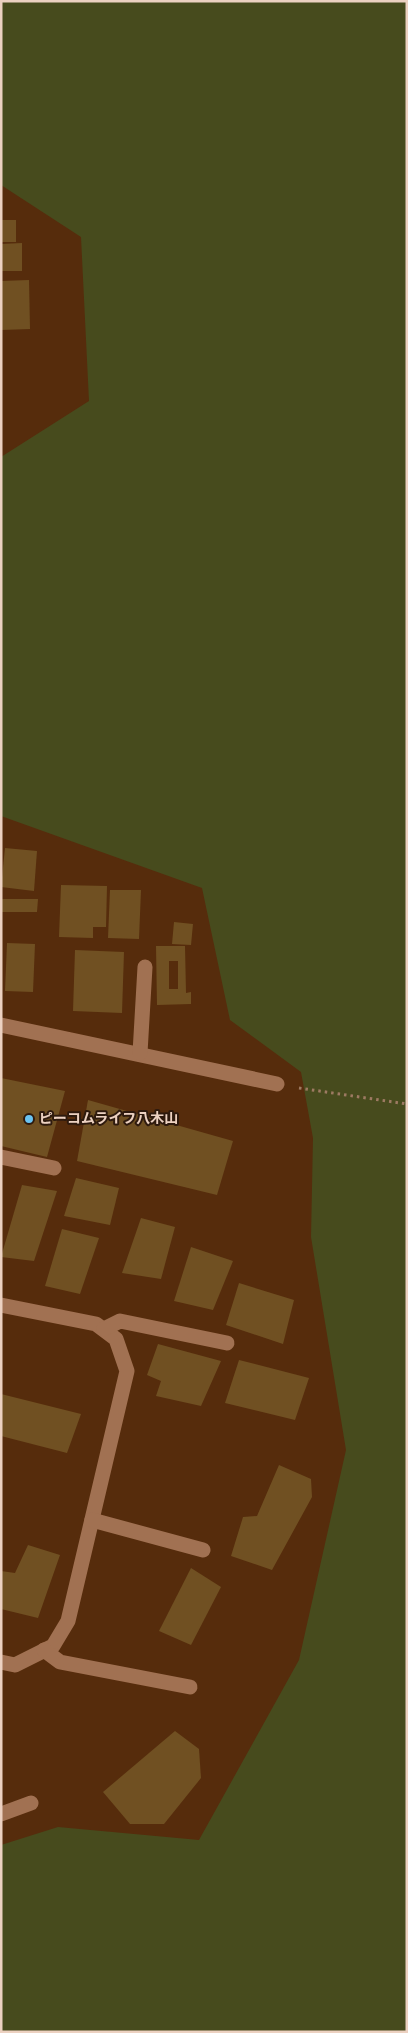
<svg xmlns="http://www.w3.org/2000/svg" width="408" height="2033" viewBox="0 0 408 2033" font-family="Overpass,'Noto Sans JP',sans-serif">
<style>
.green{fill:#474b1d}
.building{fill:#705022;fill-rule:evenodd}
.lines{fill:none;stroke-linecap:round;stroke-linejoin:round}
.path{stroke:#9d7a62;stroke-width:3;stroke-dasharray:2.5 4;stroke-linecap:butt}
.minor{stroke:#a17152;stroke-width:15}
.poi-dot{fill:#6ac3f1;stroke:#2e1a0e;stroke-width:2}
.labels{text-anchor:middle;dominant-baseline:central;stroke-width:4;stroke-linejoin:round;paint-order:stroke}
.poi-label{font-size:14px;font-weight:bold;fill:#ecd1c1;stroke:#2e1a0e;text-anchor:start}
</style>
<rect width="100%" height="100%" fill="#562c0c"/>
<polygon class="green" points="1,1 407,1 407,2032 1,2032 1,1845 58,1827 199,1840 299,1660 346,1450 311,1237 313,1138 301,1072 230,1020 202,888 1,816 1,457 89,401 81,237 1,185"/>
<g class="building">
<rect x="1" y="220" width="15" height="22"/>
<polygon points="22,243 22,271 1,271 1,244"/>
<polygon points="29,280 30,329 1,330 1,281"/>
<polygon points="5,848 37,851 34,891 1,887"/>
<polygon points="61,885 107,886 106,927 93,927 93,938 59,937"/>
<polygon points="110,890 141,890 139,939 108,938"/>
<polygon points="1,899 38,899 37,912 1,912"/>
<polygon points="174,922 193,924 191,945 172,944"/>
<polygon points="7,943 35,944 33,992 5,991"/>
<path d="M156,946H185L186,993L191,992V1004L157,1005ZM169,961H178V989H169Z"/>
<polygon points="75,950 124,952 122,1013 73,1011"/>
<polygon points="1,1078 65,1091 47,1157 1,1146"/>
<polygon points="88,1100 233,1141 217,1195 77,1161"/>
<polygon points="76,1178 119,1188 110,1225 64,1216"/>
<polygon points="22,1185 57,1191 34,1261 1,1257"/>
<polygon points="141,1218 175,1227 161,1279 122,1273"/>
<polygon points="62,1229 99,1238 80,1294 45,1286"/>
<polygon points="191,1247 233,1261 213,1310 174,1301"/>
<polygon points="239,1283 294,1300 283,1344 226,1325"/>
<polygon points="158,1344 221,1361 201,1406 156,1396 161,1381 147,1375"/>
<polygon points="239,1360 309,1378 295,1420 225,1403"/>
<polygon points="1,1394 81,1414 67,1453 1,1436"/>
<polygon points="279,1465 311,1479 312,1497 272,1570 231,1556 243,1517 257,1516"/>
<polygon points="28,1545 60,1555 38,1618 1,1609 1,1571 15,1573"/>
<polygon points="191,1568 221,1587 191,1645 159,1631"/>
<polygon points="175,1731 199,1749 201,1778 164,1824 130,1824 103,1792"/>
</g>
<g class="lines">
<polyline class="path" points="299,1088 407,1104"/>
<g class="minor">
<polyline points="1,1025 277,1084"/>
<polyline points="140,1053 145,967"/>
<polyline points="1,1157 54,1168"/>
<polyline points="1,1305 96,1324 116,1339 127,1371 68,1621 53,1646 15,1665 1,1662"/>
<polyline points="104,1329 120,1321 227,1343"/>
<polyline points="92,1520 203,1550"/>
<polyline points="44,1650 60,1662 190,1687"/>
<polyline points="1,1814 31,1803"/>
</g>
</g>
<circle class="poi-dot" cx="29" cy="1119" r="5"/>
<g class="labels">
<g class="poi-label">
<text x="39" y="1119">ピーコムライフ八木山</text>
</g>
</g>
<rect width="408" height="2033" fill="none" stroke="#ecd1c1" stroke-width="5"/>
</svg>
